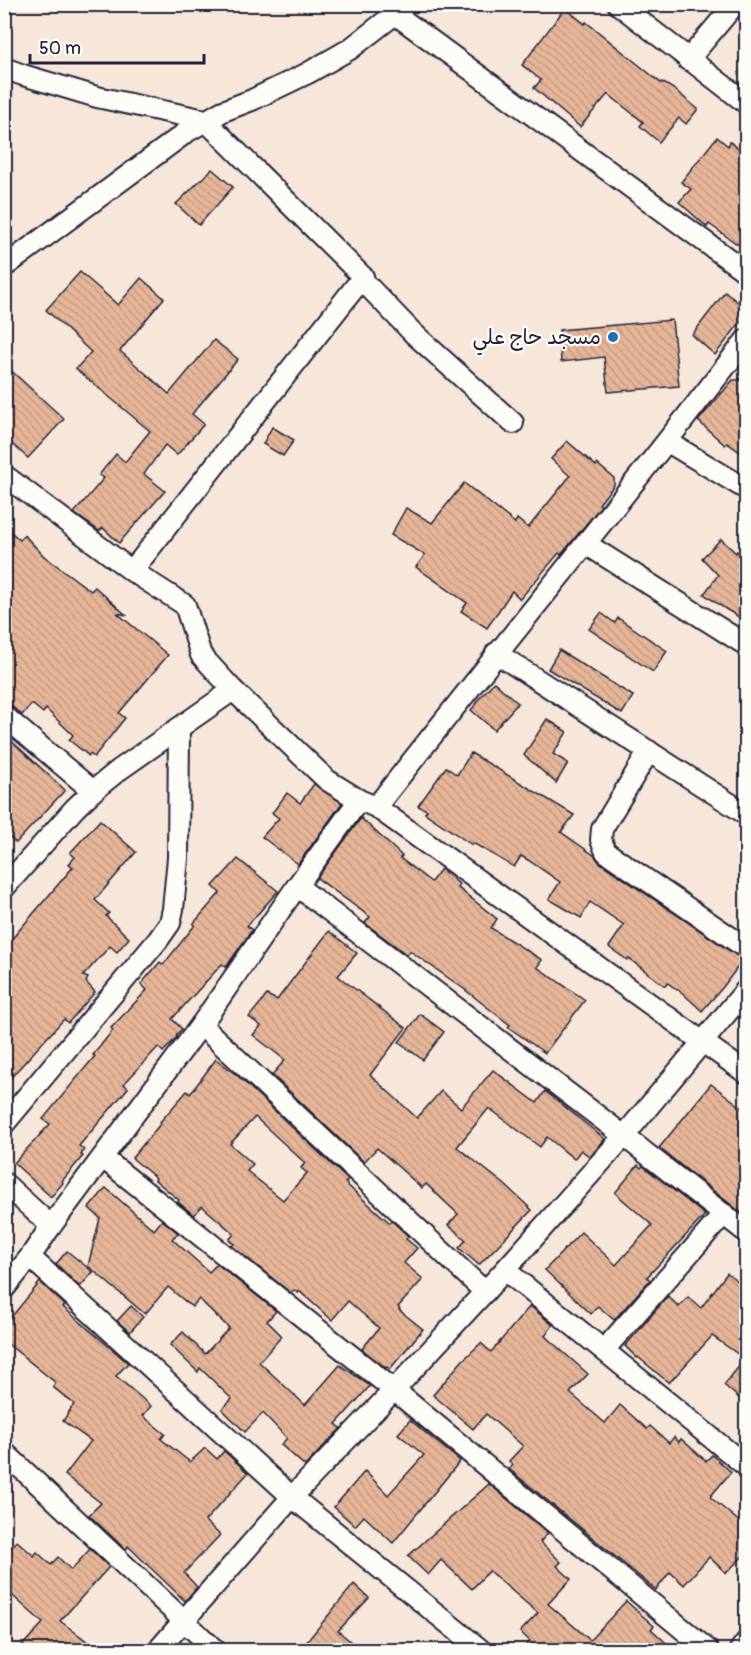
<svg xmlns="http://www.w3.org/2000/svg" width="751" height="1655" viewBox="0 0 751 1655" font-family="Pangolin,'Playpen Sans Arabic',sans-serif">
<style>
.building{fill:url(#building-back-hatch);stroke:#22223b;stroke-width:1.5;fill-rule:evenodd}
.lines{fill:none;stroke-linecap:round;stroke-linejoin:round}
.minor-casing{stroke:#22223b;stroke-width:24}
.minor{stroke:#fdfcf7;stroke-width:20}
.poi-dot{fill:#1f6fb2;stroke:#fdfcf7;stroke-width:2}
.labels{text-anchor:middle;dominant-baseline:central;stroke-width:4.5;stroke-linejoin:round;paint-order:stroke}
.poi-label{font-size:21px;fill:#22223b;stroke:#fdfcf7;text-anchor:end}
</style>
<defs>
<pattern id="building-back-hatch" width="6" height="6" patternUnits="userSpaceOnUse" patternTransform="scale(1.5)"><rect width="6" height="6" fill="#e6b598"/><path d="M-1 5l2 2M0 0l6 6M5-1l2 2" fill="none" stroke="#c59b84"/></pattern>
</defs>
<rect width="100%" height="100%" fill="#f6e7da"/>
<filter id="ink" filterUnits="userSpaceOnUse"><feTurbulence type="fractalNoise" baseFrequency=".0167" numOctaves="2"/><feDisplacementMap in="SourceGraphic" scale="12" xChannelSelector="R" yChannelSelector="G"/><feConvolveMatrix kernelMatrix="1 2 1 2 8 2 1 2 1" color-interpolation-filters="sRGB"/></filter>
<g filter="url(#ink)">
<g class="building">
<polygon points="565,8 585,24 586,22 661,83 662,82 675,90 698,109 686,124 679,118 659,142 640,126 643,122 608,94 580,127 534,88 541,80 522,65"/>
<polygon points="717,137 728,146 730,142 747,155 747,251 709,224 707,227 679,202 691,189 681,182"/>
<polygon points="212,169 233,187 199,225 176,204"/>
<polygon points="80,272 118,305 141,278 164,298 120,351 169,394 214,340 238,359 192,414 204,424 177,455 165,445 144,474 165,491 119,543 103,528 99,531 74,513 104,478 99,475 116,454 125,462 150,431 76,369 91,352 46,310"/>
<polygon points="725,292 747,309 747,314 715,355 692,335"/>
<polygon points="672,320 679,386 608,392 604,357 561,362 559,330"/>
<polygon points="4,364 64,419 28,458 4,437"/>
<polygon points="733,380 740,380 747,385 747,457 727,443 725,445 698,421"/>
<polygon points="272,427 294,440 283,456 263,444"/>
<polygon points="567,441 596,466 597,464 614,478 614,485 599,504 601,506 561,555 559,553 520,599 512,591 487,628 461,611 467,603 416,567 425,555 391,535 406,508 432,523 464,483 515,523 517,519 528,528 570,476 551,459"/>
<polygon points="4,526 20,540 24,535 44,556 91,591 95,587 126,615 117,613 168,655 119,713 125,718 94,757 90,754 89,756 69,740 73,735 46,709 43,713 32,704 22,715 11,706 4,704"/>
<polygon points="721,539 736,553 737,551 747,560 747,622 724,608 704,594 718,575 702,558"/>
<polygon points="601,613 615,623 618,618 667,651 653,672 589,629"/>
<polygon points="559,650 633,696 622,714 548,669"/>
<polygon points="494,682 518,703 494,730 471,710 478,702 477,701"/>
<polygon points="547,719 567,732 553,754 568,763 556,783 524,755"/>
<polygon points="4,732 6,734 5,735 65,790 16,843 4,832"/>
<polygon points="471,753 574,815 561,832 595,856 599,862 743,960 723,987 702,1011 678,989 677,990 668,983 665,986 628,958 627,960 610,948 609,947 624,925 590,902 581,918 549,899 560,882 528,860 521,856 514,867 473,843 472,845 425,813 427,810 418,806 446,767 457,775"/>
<polygon points="314,784 342,803 298,864 262,837 279,818 272,813 287,793 300,803"/>
<polygon points="361,818 402,856 400,858 431,882 441,869 459,884 457,887 497,919 491,928 542,960 537,967 585,1000 545,1053 508,1027 510,1025 464,989 410,951 407,955 365,923 370,917 317,878"/>
<polygon points="100,820 136,852 95,900 109,913 106,916 129,938 117,952 110,946 83,976 88,978 86,982 95,992 68,1023 64,1019 4,1085 4,948 73,867 69,864 75,857 70,853"/>
<polygon points="238,859 278,891 247,926 252,930 226,967 222,964 172,1019 182,1029 176,1035 177,1037 163,1052 158,1047 124,1084 128,1088 79,1146 84,1150 81,1155 83,1156 62,1181 63,1183 51,1197 14,1163 50,1124 43,1119 95,1056 93,1055 113,1030 111,1028 147,990 141,984 160,962 163,965 195,925 193,924 220,893 213,886"/>
<polygon points="329,931 357,953 338,976 406,1028 370,1075 417,1118 441,1091 461,1108 493,1070 537,1103 545,1091 605,1139 590,1157 581,1150 574,1159 547,1137 540,1147 489,1108 457,1147 504,1184 532,1210 479,1265 459,1248 466,1240 448,1225 458,1214 426,1184 422,1188 377,1148 364,1162 272,1075 285,1060 253,1035 261,1026 249,1017 267,995 277,1000"/>
<polygon points="420,1014 444,1032 423,1060 399,1042"/>
<path d="M216,1059L239,1077L348,1180L345,1183L390,1223L392,1221L408,1236L406,1239L417,1248L404,1263L423,1279L398,1307L400,1309L399,1310L423,1329L390,1369L387,1367L386,1368L362,1349L379,1328L348,1301L332,1320L299,1291L298,1293L294,1290L291,1293L232,1246L234,1244L229,1240L234,1234L202,1206L194,1215L178,1202L179,1200L155,1180L156,1178L132,1158L161,1123L160,1122L187,1091L190,1094ZM255,1117L305,1163L301,1168L307,1173L283,1200L247,1171L253,1164L230,1144Z"/>
<polygon points="711,1084 747,1111 747,1217 659,1148"/>
<polygon points="638,1165 641,1168 643,1166 705,1215 647,1277 650,1280 614,1320 598,1306 591,1314 545,1270 581,1232 616,1265 652,1225 615,1193"/>
<polygon points="106,1188 154,1230 162,1220 178,1233 172,1239 209,1272 217,1264 276,1311 267,1321 282,1336 259,1362 305,1405 340,1365 370,1386 336,1424 341,1428 305,1466 281,1445 287,1438 263,1413 245,1432 222,1409 232,1399 200,1368 198,1372 170,1345 183,1332 205,1354 229,1328 199,1299 192,1307 168,1287 145,1314 88,1266 100,1218 89,1208"/>
<polygon points="67,1251 93,1272 80,1287 56,1264"/>
<polygon points="727,1273 747,1288 747,1405 724,1385 745,1359 712,1336 669,1383 638,1357 637,1358 625,1346 668,1296 679,1307 688,1297 701,1308"/>
<polygon points="40,1282 65,1305 63,1307 128,1363 116,1376 151,1406 143,1416 165,1434 161,1439 190,1462 205,1448 217,1459 224,1451 248,1473 205,1521 220,1535 184,1573 197,1587 185,1601 128,1546 126,1550 89,1515 101,1503 65,1475 91,1441 63,1421 74,1404 53,1387 56,1383 4,1341 4,1326"/>
<polygon points="131,1306 143,1317 130,1332 117,1321"/>
<polygon points="530,1306 553,1325 545,1336 588,1374 570,1393 605,1423 620,1405 647,1429 650,1426 669,1443 674,1437 679,1442 681,1439 706,1461 712,1455 731,1472 710,1497 747,1528 747,1552 726,1573 709,1557 684,1585 670,1572 656,1590 509,1469 513,1465 509,1461 523,1446 486,1414 473,1429 433,1395 462,1361 481,1343 491,1352"/>
<polygon points="410,1420 460,1461 393,1543 364,1516 355,1526 334,1507 365,1471 388,1495 424,1455 398,1434"/>
<polygon points="489,1484 548,1533 540,1542 561,1562 557,1566 571,1579 548,1604 590,1640 626,1601 654,1626 651,1629 674,1650 522,1650 530,1641 520,1632 538,1613 489,1571 472,1589 441,1560 428,1575 408,1556"/>
<polygon points="17,1541 34,1556 37,1552 51,1565 58,1557 71,1570 90,1549 109,1567 60,1621 99,1650 18,1650 43,1623 4,1588 4,1555"/>
<polygon points="354,1584 369,1598 338,1631 361,1650 300,1650"/>
</g>
<g class="lines">
<defs>
<g id="minor">
<polyline points="618,4 746,103"/>
<polyline points="395,14 746,272"/>
<polyline points="688,60 735,4"/>
<polyline points="4,68 23,75 97,97 205,120 363,277 365,283 413,333 513,423"/>
<polyline points="4,267 188,131 223,111 252,100 308,73 350,49 395,14 405,4"/>
<polyline points="668,442 746,489"/>
<polyline points="4,475 132,571 185,605 201,655 233,690 327,780 359,800 376,807 746,1073"/>
<polyline points="586,544 746,645"/>
<polyline points="132,571 363,277"/>
<polyline points="496,653 746,814"/>
<polyline points="4,716 93,791"/>
<polyline points="649,751 602,829 601,840 606,852 746,948"/>
<path d="M376,807C498,651 625,497 746,340"/>
<polyline points="297,886 624,1136 746,1232"/>
<polyline points="4,888 75,808 93,791 119,770 233,690"/>
<polyline points="201,1025 485,1292"/>
<polyline points="4,1124 158,940 170,923 173,909 178,858 179,728"/>
<polyline points="103,1158 394,1390 708,1650"/>
<polyline points="4,1183 51,1226"/>
<polyline points="30,1257 292,1497 481,1650"/>
<polyline points="505,1270 746,1466"/>
<polyline points="4,1289 30,1257 51,1226 201,1025 297,886 359,800"/>
<polyline points="604,1350 724,1214"/>
<polyline points="4,1452 215,1650"/>
<polyline points="158,1650 292,1497 394,1390 505,1270 624,1136 746,990"/>
<polyline points="740,1650 746,1642"/>
</g>
</defs>
<use href="#minor" class="minor-casing"/>
<use href="#minor" class="minor"/>
</g>
</g>
<circle class="poi-dot" cx="613" cy="337" r="6"/>
<g class="labels">
<g class="poi-label">
<text x="601" y="337">مسجد حاج علي</text>
</g>
</g>
<rect width="751" height="1655" fill="none" stroke="#fdfcf7" stroke-width="24"/>
<rect x="12" y="12" width="727" height="1631" fill="none" stroke="#22223b" stroke-width="2" filter="url(#ink)"/>
<path d="M30 54v9h174v-9" fill="none" stroke="#22223b" stroke-width="3"/>
<text x="39" y="54" font-size="18" fill="#22223b" stroke="#fdfcf7" stroke-width="4.5" paint-order="stroke">50 m</text>
</svg>
